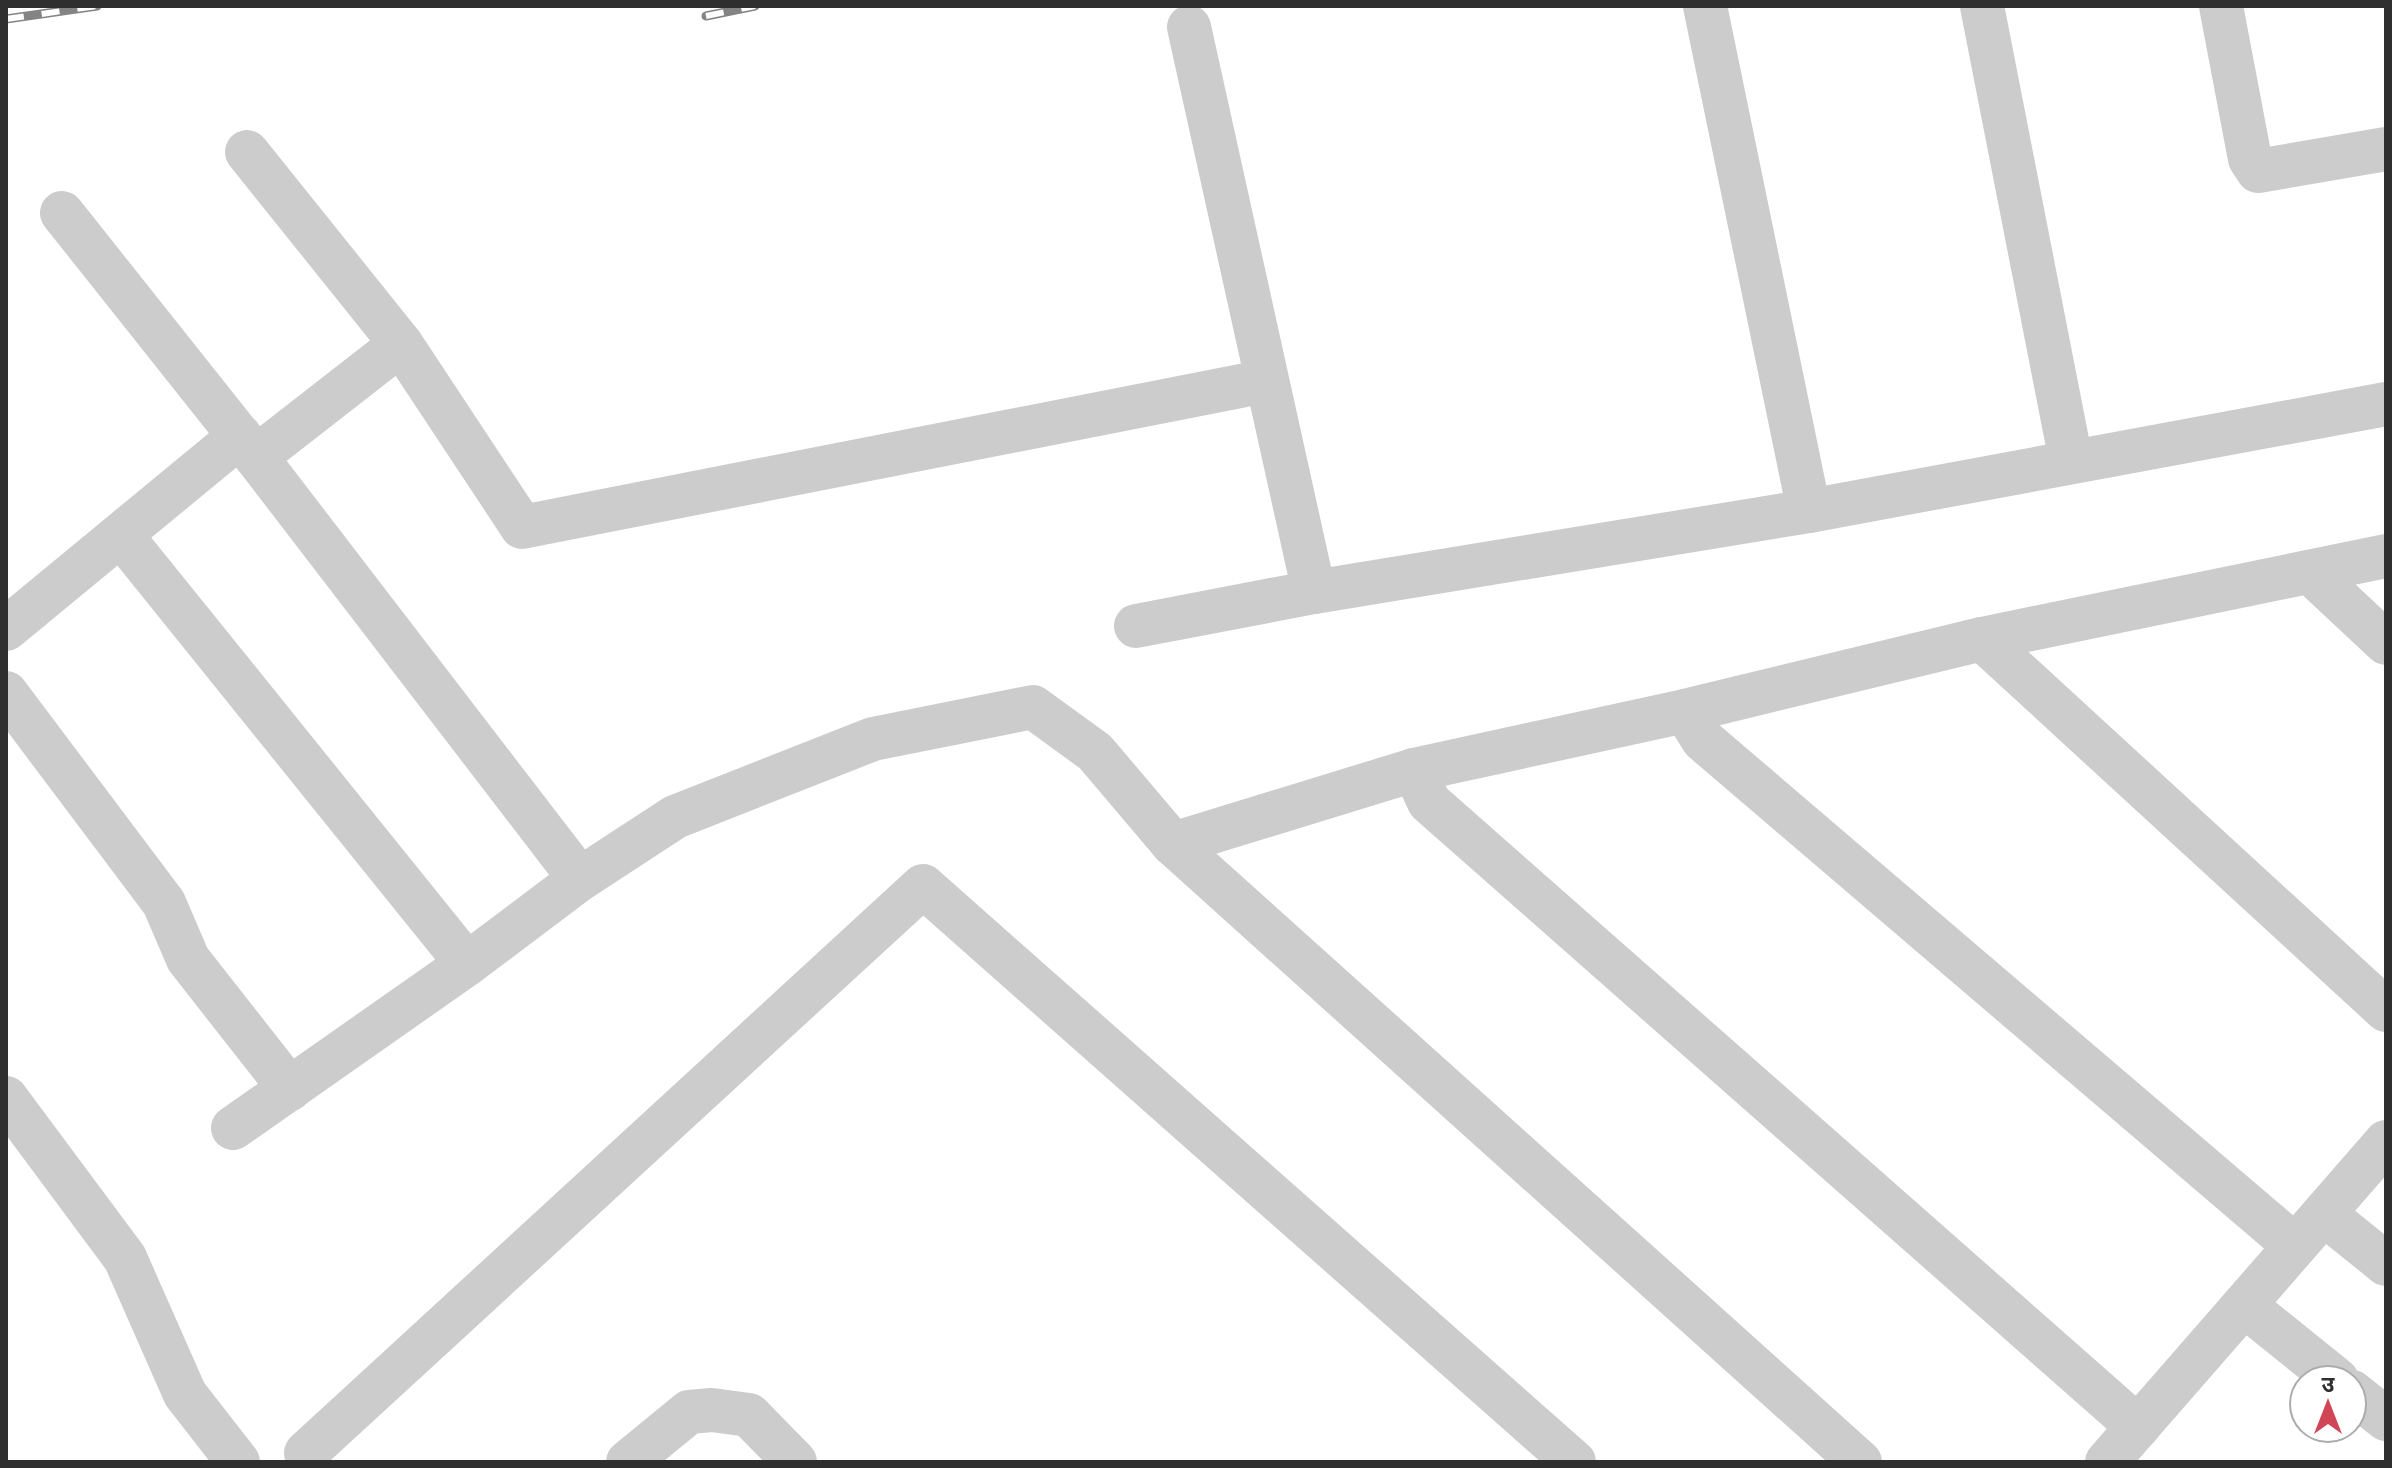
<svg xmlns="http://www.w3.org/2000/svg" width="2392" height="1468" viewBox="0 0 2392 1468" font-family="'Fira Sans','Noto Sans Devanagari',sans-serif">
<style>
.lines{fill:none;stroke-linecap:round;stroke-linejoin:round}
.minor{stroke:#ccc;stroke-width:44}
.rail-casing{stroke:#848484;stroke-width:9}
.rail{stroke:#fff;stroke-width:6;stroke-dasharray:18;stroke-linecap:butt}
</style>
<rect width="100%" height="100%" fill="#fff"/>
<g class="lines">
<g class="minor">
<polyline points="1705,6 1809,511"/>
<polyline points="1982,6 2071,461"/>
<polyline points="2221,6 2250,159 2258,171 2386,149"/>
<polyline points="1189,27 1314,592"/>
<polyline points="247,152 401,344 522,527 1266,381"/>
<polyline points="62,213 256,457 580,879"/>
<polyline points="256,457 401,344"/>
<polyline points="121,535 467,964"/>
<polyline points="2310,572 2386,643"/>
<polyline points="1136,626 1314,592 1809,511 2386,404"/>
<polyline points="6,629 240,436"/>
<polyline points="1982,639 2386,1010"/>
<polyline points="6,693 164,903 188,959 290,1089"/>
<polyline points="1685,711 1703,740 2295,1246"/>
<polyline points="1414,770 1429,802 2138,1427"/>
<polyline points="1173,844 1414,770 1685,711 1982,639 2386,556"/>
<polyline points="6,1098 125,1258 185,1394 238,1462"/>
<polyline points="233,1128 467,964 580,879 675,817 873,739 1033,707 1095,752 1173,844 1860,1462"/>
<polyline points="2324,1214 2386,1264"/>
<polyline points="2244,1305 2337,1380"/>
<polyline points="2352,1392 2386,1419"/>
<polyline points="306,1453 923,886 1574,1462"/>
<polyline points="628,1462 689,1412 712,1410 749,1415 795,1462"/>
<polyline points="2107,1462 2386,1142"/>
</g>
<defs>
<g id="rail">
<polyline points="706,16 755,6"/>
<polyline points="6,19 97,6"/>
</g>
</defs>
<use href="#rail" class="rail-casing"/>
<use href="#rail" class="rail"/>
</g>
<rect width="2392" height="1468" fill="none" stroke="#2f2f2f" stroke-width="16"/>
<g transform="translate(2328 1404)"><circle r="38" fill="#ffffff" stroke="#acacac" stroke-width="2"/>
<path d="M0-6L14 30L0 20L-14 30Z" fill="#d04657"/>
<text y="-12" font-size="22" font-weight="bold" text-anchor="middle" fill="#2f2f2f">उ</text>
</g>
</svg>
